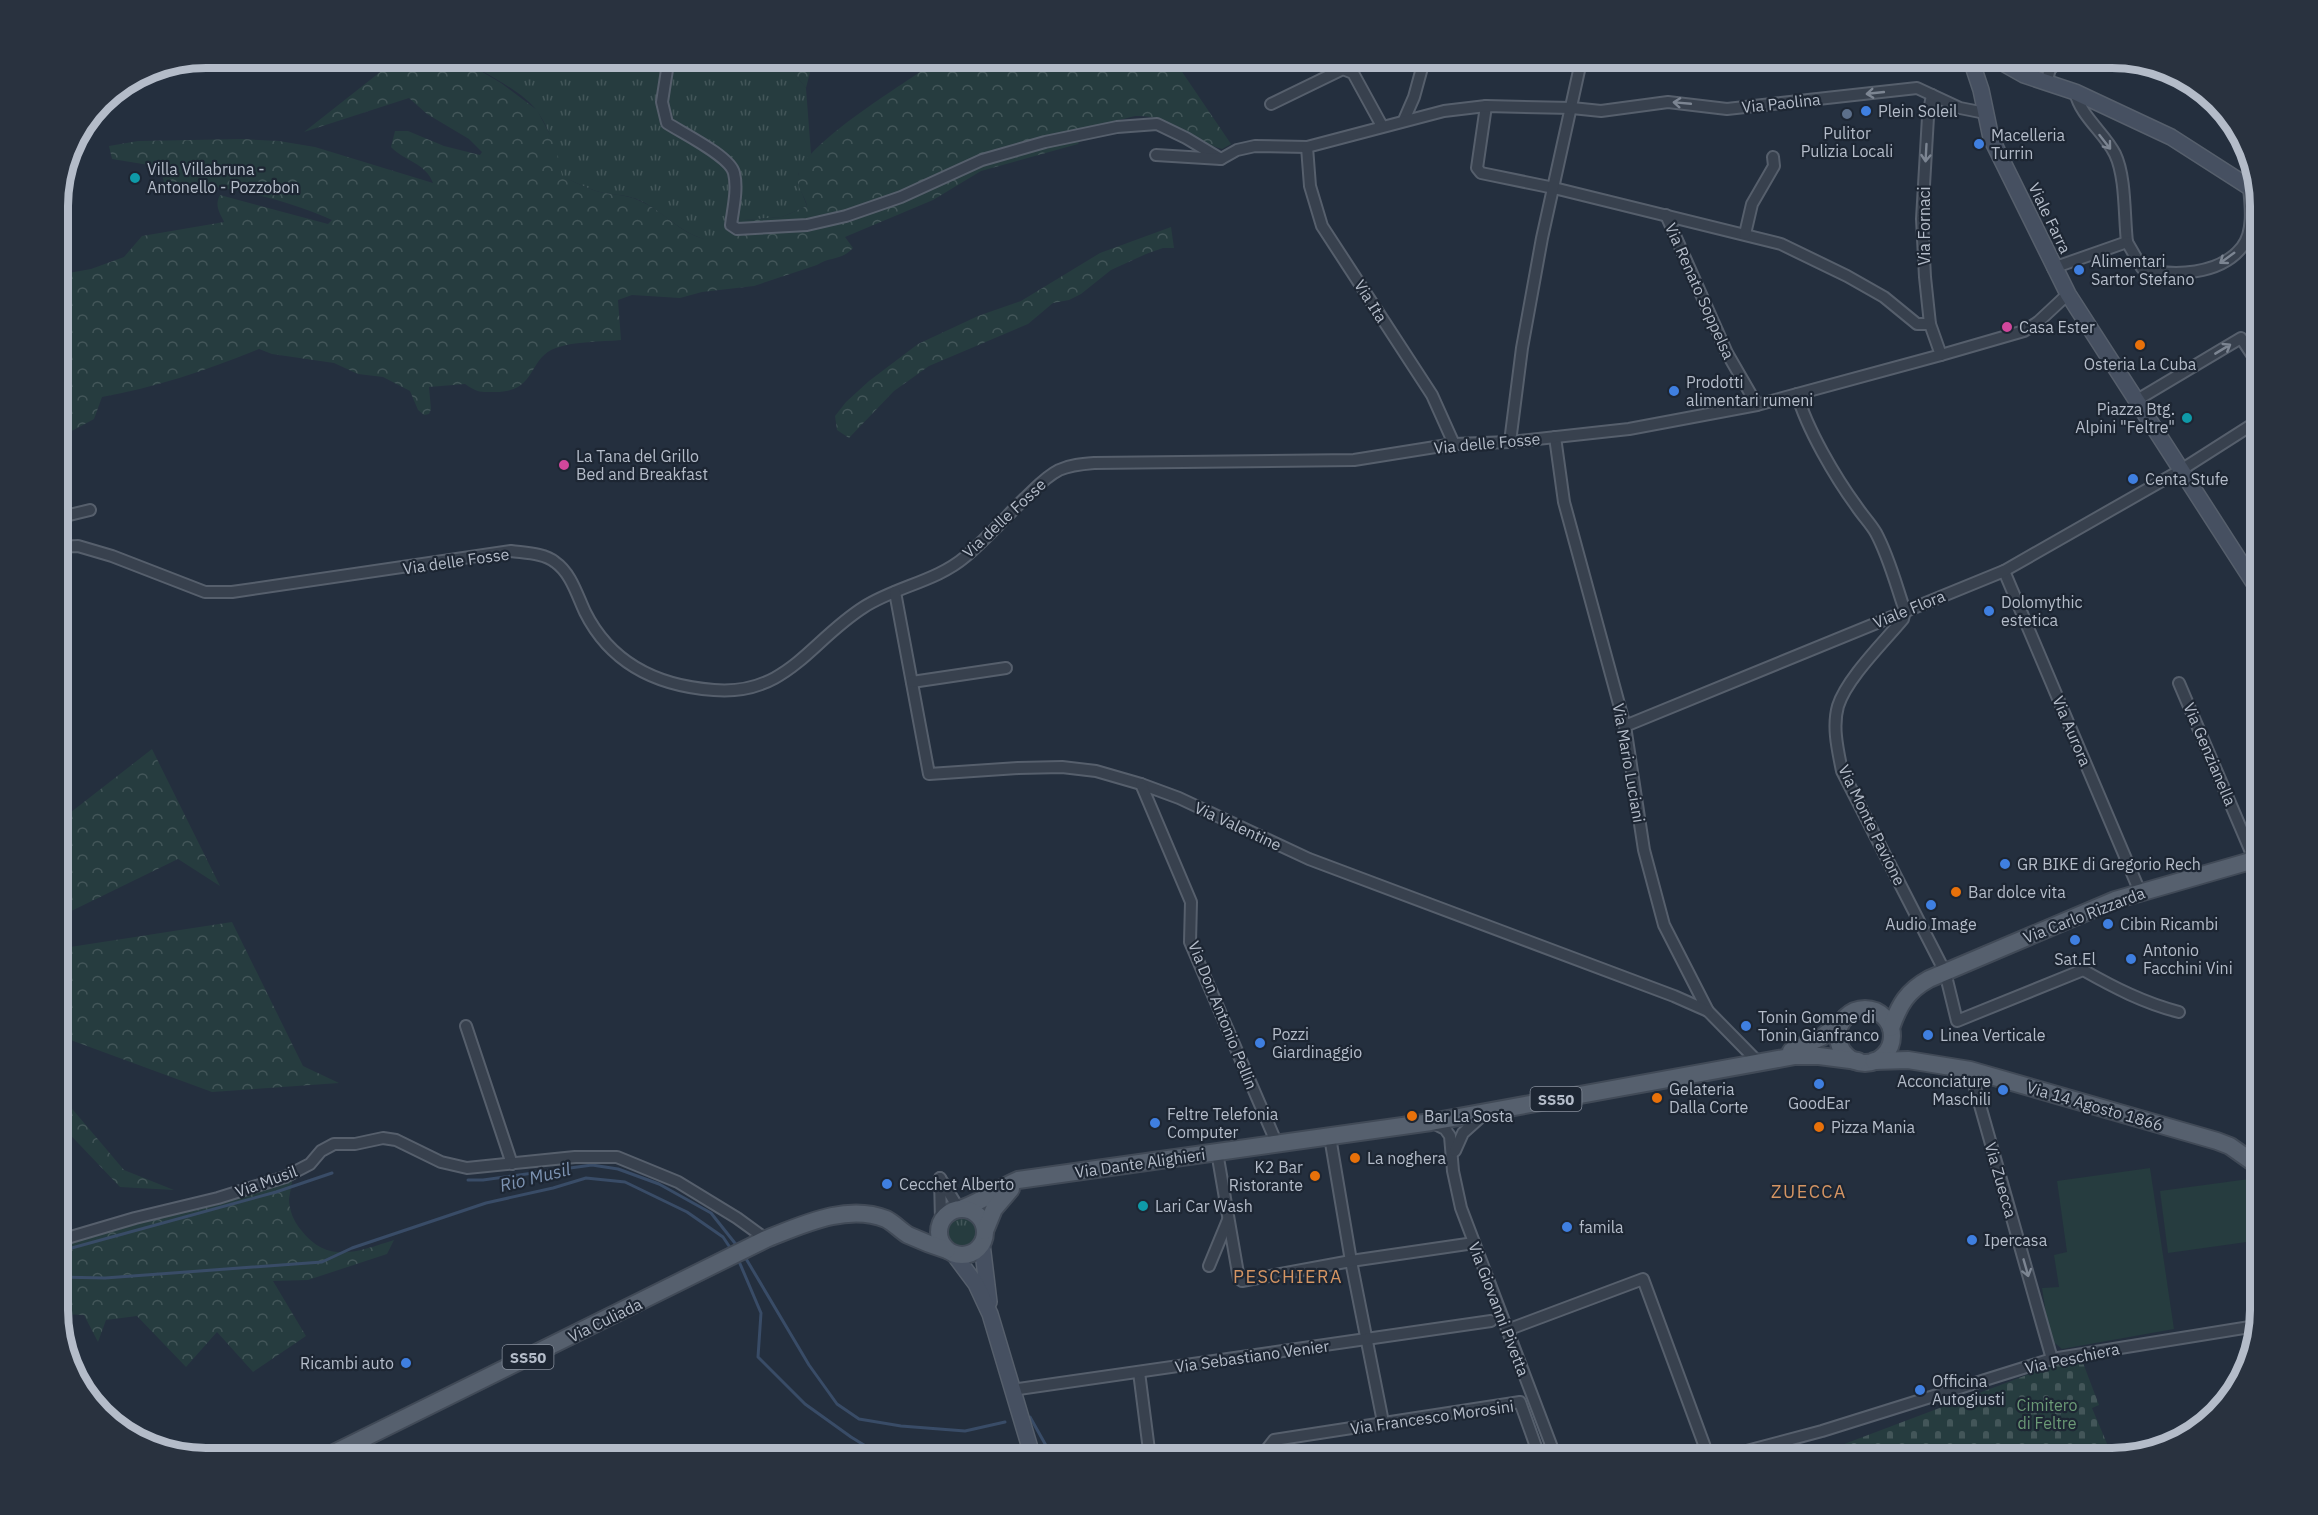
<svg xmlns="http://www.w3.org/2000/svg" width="2318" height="1515" viewBox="0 0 2318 1515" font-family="'IBM Plex Sans',sans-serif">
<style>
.grass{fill:url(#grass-tufts)}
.forest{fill:url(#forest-crowns)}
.cemetery{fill:url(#cemetery-stones)}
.pitch{fill:#263c3f}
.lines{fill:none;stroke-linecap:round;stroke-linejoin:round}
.stream{stroke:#394c67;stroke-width:3}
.street-casing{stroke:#565f6c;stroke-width:14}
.secondary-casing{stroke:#565f6c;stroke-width:18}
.primary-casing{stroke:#414a57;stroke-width:20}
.street{stroke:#38414e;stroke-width:10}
.secondary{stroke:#465061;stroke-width:15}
.primary{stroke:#56606e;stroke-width:16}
.oneway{stroke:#7c8592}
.shop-dot{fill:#3f7fe0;stroke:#1d2633;stroke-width:2}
.service-dot{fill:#5c6f8a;stroke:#1d2633;stroke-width:2}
.culture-dot{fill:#0f9aa8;stroke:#1d2633;stroke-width:2}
.hotel-dot{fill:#d1479c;stroke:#1d2633;stroke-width:2}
.food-dot{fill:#e8710a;stroke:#1d2633;stroke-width:2}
.labels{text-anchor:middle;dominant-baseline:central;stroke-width:4.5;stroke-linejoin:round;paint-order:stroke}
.shield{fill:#1d2633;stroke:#878f9c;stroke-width:1.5}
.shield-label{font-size:15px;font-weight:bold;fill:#b4bcc9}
.street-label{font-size:16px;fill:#b4bcc9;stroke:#1d2633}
.poi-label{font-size:16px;fill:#b4bcc9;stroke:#1d2633;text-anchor:start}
.park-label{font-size:16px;fill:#6b9a76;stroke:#1d2633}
.water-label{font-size:18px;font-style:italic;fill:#7c92b1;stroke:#1d2633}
.neighbourhood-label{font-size:18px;letter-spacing:1.5px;fill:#d59563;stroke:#1d2633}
.rim{fill:none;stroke:#b4bcc9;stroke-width:8}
</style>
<defs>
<pattern id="grass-tufts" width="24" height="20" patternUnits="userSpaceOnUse" patternTransform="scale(1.5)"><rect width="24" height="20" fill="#263c3f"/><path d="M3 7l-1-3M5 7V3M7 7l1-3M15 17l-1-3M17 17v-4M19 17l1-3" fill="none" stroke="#435659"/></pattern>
<pattern id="forest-crowns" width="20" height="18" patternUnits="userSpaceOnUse" patternTransform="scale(1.5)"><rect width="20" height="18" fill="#263c3f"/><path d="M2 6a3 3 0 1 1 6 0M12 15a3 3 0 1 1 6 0" fill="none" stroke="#435659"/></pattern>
<pattern id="cemetery-stones" width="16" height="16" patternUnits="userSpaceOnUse" patternTransform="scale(1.5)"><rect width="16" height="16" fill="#263c3f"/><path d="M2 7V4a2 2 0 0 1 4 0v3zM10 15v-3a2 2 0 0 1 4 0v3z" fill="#435659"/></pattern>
</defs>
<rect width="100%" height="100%" fill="#242f3e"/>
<g class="grass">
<path d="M457,57H771L773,67L793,72L806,88L811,154L798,174V183L807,206L782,217L730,221L733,235C697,255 668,212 637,199C624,194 609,195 596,191C584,187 573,181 561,176C557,153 551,131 537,111C523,91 479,70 457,57Z"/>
<circle cx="962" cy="1232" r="21"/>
</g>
<g class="forest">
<path d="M375,57H457L501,83L537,110L556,146L562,176C573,181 584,187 596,191C609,195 625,194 638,200C674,215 694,256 737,232L830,220L975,165L1084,133L1078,144L981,171L933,200L845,237L853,248C841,261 831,256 817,265L754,286L702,292L680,298L632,295L618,300L621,340C601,342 575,341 556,348C527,358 538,392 495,392C480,392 478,393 465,384L429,387L431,409L429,414L424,415L418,410L410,391L383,377L358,374L334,363L272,354L259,349C207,370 157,387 102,397L94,419L57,439V275L91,269L124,257L142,236L224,222C220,213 214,206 220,195L328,224L332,220C281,197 220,184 164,183L161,167L112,159L109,146L138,141L242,139L279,141L315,147L433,183C426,163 404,161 391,147L395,131H408L444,146L480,155L482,152L469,139L427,114L409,98L304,132L384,69Z"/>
<polygon points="771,57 814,57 806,88 793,72 780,71 773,67"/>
<path d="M919,57H1172L1231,144L1222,149C1191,140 1169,114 1135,116L1052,137L882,202L789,225L741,228L730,221L782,217L807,206C805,195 796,188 798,176C802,146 897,88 923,70Z"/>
<polygon points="146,70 148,73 92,128 82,128 101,100"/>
<polygon points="1171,227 1174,248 1163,248 1146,254 1111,270 1081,294 1069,300 1053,303 1028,324 929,366 894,391 849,438 837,430 835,416 846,402 869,381 918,344 978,316 1021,301 1100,253"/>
<polygon points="152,749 220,886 178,859 57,918 57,823"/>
<polygon points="232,922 303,1066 339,1083 212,1092 57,1035 57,949"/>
<polygon points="57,1091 124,1170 174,1190 120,1187 57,1121"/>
<path d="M293,1176C292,1184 290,1192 289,1199C289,1210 294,1222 301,1230C328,1265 359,1251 394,1240L387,1254L308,1280L273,1281L306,1336L253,1372L217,1332L186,1367L137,1316L106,1320L98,1342L84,1315L57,1314V1246L242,1193Z"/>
</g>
<polygon class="cemetery" points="2080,1355 2099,1405 2092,1408 2113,1458 1843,1458 1839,1446"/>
<g class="pitch">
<polygon points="2150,1168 2174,1329 2062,1349 2050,1339 2042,1288 2059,1287 2054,1255 2067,1252 2057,1181"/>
<polygon points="2249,1179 2254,1183 2261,1240 2168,1253 2160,1191"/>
</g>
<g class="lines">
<g class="stream">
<polyline points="468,1180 483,1180 592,1165 618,1169 659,1184 711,1213 738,1247"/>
<polyline points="57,1252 276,1192 332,1173"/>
<polyline points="745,1257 809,1365 837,1404 859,1419 901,1426 965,1431 1005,1422"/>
<polyline points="738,1259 761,1313 758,1357 805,1404 851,1437 885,1458"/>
<polyline points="57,1277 105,1278 322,1262 352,1248 486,1203 553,1188 586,1178 625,1182 687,1212 723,1237 731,1249"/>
<polyline points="1030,1417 1053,1458"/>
</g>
<defs>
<g id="street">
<path d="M669,57L662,102L667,123C682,133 730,156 734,173C738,189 733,209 731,225L737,229L807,225L846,216L901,197L982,160L1045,142L1117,127L1157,124L1186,138L1221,159"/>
<polyline points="2046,83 2050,69 2065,57"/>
<path d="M2075,92C2081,117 2104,132 2115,154C2126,177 2124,216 2127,242"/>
<polyline points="1932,95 1928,117 1922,219 1925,277 1930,324 1941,355"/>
<polyline points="1271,104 1343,69 1353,73 1382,126"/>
<polyline points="1486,106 1477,168 1481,173 1554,188 1781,244 1847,276 1884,297 1917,324 1930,324"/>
<polyline points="1404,120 1414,97 1425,57"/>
<polyline points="1156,155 1221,159 1237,150 1255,146 1307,147"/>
<polyline points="1666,215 1727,353 1757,405"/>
<polyline points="1745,234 1752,204 1774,166 1773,157"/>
<path d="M2053,268L2127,242L2142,268C2173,277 2220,275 2242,247C2254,232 2251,206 2249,188"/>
<path d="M1797,394C1807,429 1835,477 1857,507C1863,516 1871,524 1876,533C1889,557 1896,585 1905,611L1903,619C1884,642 1847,678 1838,706C1832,727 1838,751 1842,771L1945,972L1957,1021L2083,970C2115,988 2144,1003 2179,1012"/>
<polyline points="2137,400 2241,338 2261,368"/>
<polyline points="1555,437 1564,502 1625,726 1644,850 1664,925 1708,1011 1758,1062"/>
<polyline points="1510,442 1522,348 1542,238 1582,57"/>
<polyline points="1454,444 1432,395 1322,226 1310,186 1307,147 1444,111 1486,106 1572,108 1601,111 1668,102 1727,109 1917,88 1960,108 1985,113"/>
<polyline points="57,518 90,510"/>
<path d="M57,547L78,546L112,556L205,592H232L511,551C525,553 544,553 555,562C571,573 577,595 585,612C611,664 657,686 714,690C787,696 810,641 864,607C895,587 937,581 965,557C986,539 1005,518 1024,499C1035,489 1045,477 1059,470C1070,465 1082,464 1094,463L1354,460L1454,444L1510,442L1629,429L1757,405L1941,355L2024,331L2038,322L2068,294"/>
<polyline points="2004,571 2140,892"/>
<polyline points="895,592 929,774 1018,768 1062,767 1096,771 1141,784 1179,798 1309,859 1674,996 1708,1011"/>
<polyline points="912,682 1006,668"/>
<polyline points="2179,683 2254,859"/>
<polyline points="1625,726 2004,571 2181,470 2261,419"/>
<polyline points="1141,784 1191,902 1190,942 1277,1144"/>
<polyline points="466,1026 512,1164"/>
<polyline points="1970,1070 2052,1359"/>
<polyline points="1431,1122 1445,1129 1450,1136 1453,1171 1461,1208 1556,1458"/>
<polyline points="1330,1137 1351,1261 1383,1422"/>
<polyline points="1455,1151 1463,1133 1483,1115"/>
<polyline points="1217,1152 1239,1279 1242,1281 1351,1261 1474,1243"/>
<polyline points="940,1178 941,1220"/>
<polyline points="940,1178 959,1209"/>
<polyline points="57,1241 135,1218 218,1198 285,1177 310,1164 321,1151 334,1144 355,1144 383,1138 396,1140 441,1162 467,1168 575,1157 617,1157 678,1182 737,1218 766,1239"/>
<polyline points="1209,1266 1228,1220"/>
<polyline points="1507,1330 1643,1279 1709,1458"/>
<polyline points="1139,1372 1150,1458"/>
<polyline points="1012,1390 1491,1321"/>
<polyline points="1260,1458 1274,1440 1520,1402 1540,1458"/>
<polyline points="1720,1458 1822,1431 2052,1359 2256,1326"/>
</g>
<g id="secondary">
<polyline points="1970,57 1981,90 1991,138 2068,294 2261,594"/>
<polyline points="1992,57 2024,75 2075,92 2171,137 2249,187 2259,199"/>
<polyline points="982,1244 989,1302"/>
<polyline points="953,1253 976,1284 990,1314 1033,1458"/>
</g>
<g id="primary">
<circle cx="1865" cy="1036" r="27"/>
<path d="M1891,1028C1899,1005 1907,991 1929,979L2115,900L2261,858"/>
<polyline points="1791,1051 1822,1037 1845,1018"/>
<polyline points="1874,1061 1908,1060 1970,1070 2217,1141 2230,1146 2261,1168"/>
<path d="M963,1208C983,1201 999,1188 1018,1180L1431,1122L1795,1056H1819L1858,1061"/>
<circle cx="962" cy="1232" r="23"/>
<polyline points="985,1231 994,1209 1011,1189"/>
<path d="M324,1458L766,1239C802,1225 847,1203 886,1219C894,1223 900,1230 908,1235C921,1241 934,1246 947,1250"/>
</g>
</defs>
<use href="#street" class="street-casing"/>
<use href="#secondary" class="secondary-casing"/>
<use href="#primary" class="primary-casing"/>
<use href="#street" class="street"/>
<use href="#secondary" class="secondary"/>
<use href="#primary" class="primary"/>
</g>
<defs><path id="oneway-shaft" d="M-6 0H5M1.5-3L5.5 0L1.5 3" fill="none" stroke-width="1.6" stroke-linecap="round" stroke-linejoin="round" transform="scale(1.5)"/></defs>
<g class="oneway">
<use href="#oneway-shaft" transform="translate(1875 93) rotate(174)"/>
<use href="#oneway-shaft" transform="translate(1682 103) rotate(-175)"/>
<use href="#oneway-shaft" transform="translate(2105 142) rotate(52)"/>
<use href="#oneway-shaft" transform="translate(1926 153) rotate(93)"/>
<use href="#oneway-shaft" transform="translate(2227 258) rotate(144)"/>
<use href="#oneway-shaft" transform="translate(2223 349) rotate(-31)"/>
<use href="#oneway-shaft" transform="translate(2026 1268) rotate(74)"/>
</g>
<g class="shop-dot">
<circle cx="1866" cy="111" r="6"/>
<circle cx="1979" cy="144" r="6"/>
<circle cx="2079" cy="270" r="6"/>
<circle cx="1674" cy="391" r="6"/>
<circle cx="2133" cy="479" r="6"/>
<circle cx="1989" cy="611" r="6"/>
<circle cx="2005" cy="864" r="6"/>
<circle cx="1931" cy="905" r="6"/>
<circle cx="2108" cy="924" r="6"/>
<circle cx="2075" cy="940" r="6"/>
<circle cx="2131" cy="959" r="6"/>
<circle cx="1746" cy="1026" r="6"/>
<circle cx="1928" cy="1035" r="6"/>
<circle cx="1260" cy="1043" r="6"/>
<circle cx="1819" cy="1084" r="6"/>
<circle cx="2003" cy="1090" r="6"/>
<circle cx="1155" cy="1123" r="6"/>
<circle cx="887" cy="1184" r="6"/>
<circle cx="1567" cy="1227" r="6"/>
<circle cx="1972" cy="1240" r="6"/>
<circle cx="406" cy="1363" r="6"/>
<circle cx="1920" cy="1390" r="6"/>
</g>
<circle class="service-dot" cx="1847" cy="114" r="6"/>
<g class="culture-dot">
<circle cx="135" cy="178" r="6"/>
<circle cx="2187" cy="418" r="6"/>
<circle cx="1143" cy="1206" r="6"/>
</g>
<g class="hotel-dot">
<circle cx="2007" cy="327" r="6"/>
<circle cx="564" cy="465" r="6"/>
</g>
<g class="food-dot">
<circle cx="2140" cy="345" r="6"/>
<circle cx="1956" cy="892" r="6"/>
<circle cx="1657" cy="1098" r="6"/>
<circle cx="1412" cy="1116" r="6"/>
<circle cx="1819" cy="1127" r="6"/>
<circle cx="1355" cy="1158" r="6"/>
<circle cx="1315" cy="1176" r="6"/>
</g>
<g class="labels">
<g class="shield">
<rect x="1530.5" y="1087" width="51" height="24" rx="4.5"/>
<rect x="502.5" y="1345" width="51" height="24" rx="4.5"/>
</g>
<g class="shield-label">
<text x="1556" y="1099">SS50</text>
<text x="528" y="1357">SS50</text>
</g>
<g class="street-label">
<text transform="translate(1781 103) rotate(-6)">Via Paolina</text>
<text transform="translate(2050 218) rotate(64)">Viale Farra</text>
<text transform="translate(1924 226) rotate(-90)">Via Fornaci</text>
<text transform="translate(1700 291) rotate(66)">Via Renato Soppelsa</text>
<text transform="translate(1371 301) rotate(58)">Via Ita</text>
<text transform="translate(1487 443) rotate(-5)">Via delle Fosse</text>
<text transform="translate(1004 518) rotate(-43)">Via delle Fosse</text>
<text transform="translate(456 561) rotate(-8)">Via delle Fosse</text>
<text transform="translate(1909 609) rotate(-22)">Viale Flora</text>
<text transform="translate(2072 731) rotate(67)">Via Aurora</text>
<text transform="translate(2210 754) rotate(67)">Via Genzianella</text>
<text transform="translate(1629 763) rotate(80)">Via Mario Luciani</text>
<text transform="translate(1872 825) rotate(64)">Via Monte Pavione</text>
<text transform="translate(1238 826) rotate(25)">Via Valentine</text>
<text transform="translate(2084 915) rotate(-21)">Via Carlo Rizzarda</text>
<text transform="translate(1223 1015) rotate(68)">Via Don Antonio Pellin</text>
<text transform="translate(2095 1106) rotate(16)">Via 14 Agosto 1866</text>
<text transform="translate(1140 1163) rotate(-8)">Via Dante Alighieri</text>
<text transform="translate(2001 1180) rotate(74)">Via Zuecca</text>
<text transform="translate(266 1181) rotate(-20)">Via Musil</text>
<text transform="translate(1499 1309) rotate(69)">Via Giovanni Pivetta</text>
<text transform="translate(605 1320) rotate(-26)">Via Culiada</text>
<text transform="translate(1252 1356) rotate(-8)">Via Sebastiano Venier</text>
<text transform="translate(2072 1358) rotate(-12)">Via Peschiera</text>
<text transform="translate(1432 1417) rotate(-8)">Via Francesco Morosini</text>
</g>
<g class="poi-label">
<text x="1878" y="111">Plein Soleil</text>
<text x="1847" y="133" text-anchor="middle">Pulitor<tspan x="1847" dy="18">Pulizia Locali</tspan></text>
<text x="1991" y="135">Macelleria<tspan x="1991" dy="18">Turrin</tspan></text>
<text x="147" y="169">Villa Villabruna -<tspan x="147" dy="18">Antonello - Pozzobon</tspan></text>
<text x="2091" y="261">Alimentari<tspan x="2091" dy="18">Sartor Stefano</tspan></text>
<text x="2019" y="327">Casa Ester</text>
<text x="2140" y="364" text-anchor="middle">Osteria La Cuba</text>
<text x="1686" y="382">Prodotti<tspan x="1686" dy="18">alimentari rumeni</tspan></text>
<text x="2175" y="409" text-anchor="end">Piazza Btg.<tspan x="2175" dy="18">Alpini "Feltre"</tspan></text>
<text x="576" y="456">La Tana del Grillo<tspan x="576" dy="18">Bed and Breakfast</tspan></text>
<text x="2145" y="479">Centa Stufe</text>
<text x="2001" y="602">Dolomythic<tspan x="2001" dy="18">estetica</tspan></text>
<text x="2017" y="864">GR BIKE di Gregorio Rech</text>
<text x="1968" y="892">Bar dolce vita</text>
<text x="1931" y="924" text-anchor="middle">Audio Image</text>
<text x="2120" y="924">Cibin Ricambi</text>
<text x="2143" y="950">Antonio<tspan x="2143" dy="18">Facchini Vini</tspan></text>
<text x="2075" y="959" text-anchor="middle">Sat.El</text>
<text x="1758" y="1017">Tonin Gomme di<tspan x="1758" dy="18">Tonin Gianfranco</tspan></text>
<text x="1272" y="1034">Pozzi<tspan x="1272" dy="18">Giardinaggio</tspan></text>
<text x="1940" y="1035">Linea Verticale</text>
<text x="1991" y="1081" text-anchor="end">Acconciature<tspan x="1991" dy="18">Maschili</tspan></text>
<text x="1669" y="1089">Gelateria<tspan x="1669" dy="18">Dalla Corte</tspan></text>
<text x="1819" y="1103" text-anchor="middle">GoodEar</text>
<text x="1167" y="1114">Feltre Telefonia<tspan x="1167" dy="18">Computer</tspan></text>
<text x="1424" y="1116">Bar La Sosta</text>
<text x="1831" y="1127">Pizza Mania</text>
<text x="1367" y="1158">La noghera</text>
<text x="1303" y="1167" text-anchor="end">K2 Bar<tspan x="1303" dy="18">Ristorante</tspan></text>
<text x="899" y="1184">Cecchet Alberto</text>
<text x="1155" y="1206">Lari Car Wash</text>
<text x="1579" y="1227">famila</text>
<text x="1984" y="1240">Ipercasa</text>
<text x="394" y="1363" text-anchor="end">Ricambi auto</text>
<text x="1932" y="1381">Officina<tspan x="1932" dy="18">Autogiusti</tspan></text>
</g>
<g class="park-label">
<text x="2047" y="1405">Cimitero<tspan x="2047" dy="18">di Feltre</tspan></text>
</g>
<g class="water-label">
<text transform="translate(535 1177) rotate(-14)">Rio Musil</text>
</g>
<g class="neighbourhood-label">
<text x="1809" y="1191">ZUECCA</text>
<text x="1288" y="1276">PESCHIERA</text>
</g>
</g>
<path d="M0 0H2318V1515H0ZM206 68H2112A138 138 0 0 1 2250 206V1310A138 138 0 0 1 2112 1448H206A138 138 0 0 1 68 1310V206A138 138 0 0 1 206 68Z" fill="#29323f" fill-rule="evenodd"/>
<path class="rim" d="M206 68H2112A138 138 0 0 1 2250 206V1310A138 138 0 0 1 2112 1448H206A138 138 0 0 1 68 1310V206A138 138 0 0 1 206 68Z"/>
</svg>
